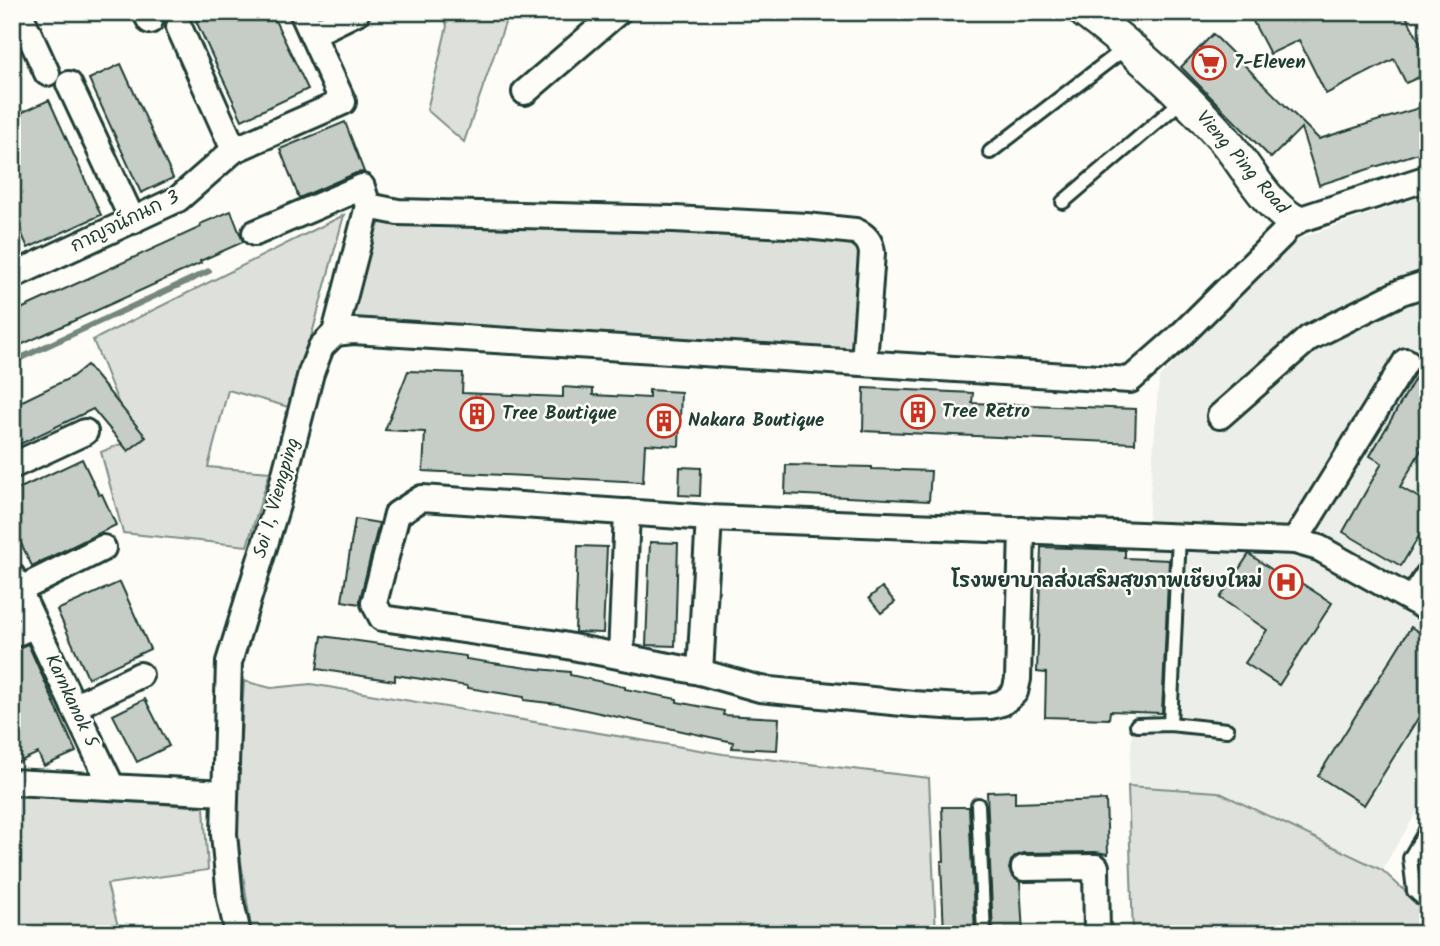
<svg xmlns="http://www.w3.org/2000/svg" width="1440" height="946" viewBox="0 0 1440 946" font-family="Kalam,'Playpen Sans Thai',sans-serif">
<style>
.built{fill:#eceee9}
.green{fill:#dde0db;stroke:#7e8e88;stroke-width:2}
.lines{fill:none;stroke-linecap:round;stroke-linejoin:round}
.stream{stroke:#75877f;stroke-width:6}
.building{fill:#c6cdc7;stroke:#1f3d34;stroke-width:2}
.service-casing{stroke:#1f3d34;stroke-width:18}
.minor-casing{stroke:#1f3d34;stroke-width:30}
.tertiary-casing{stroke:#1f3d34;stroke-width:37}
.service{stroke:#fdfcf7;stroke-width:12}
.minor{stroke:#fdfcf7;stroke-width:24}
.tertiary{stroke:#fdfcf7;stroke-width:32}
.labels{text-anchor:middle;dominant-baseline:central;stroke-width:5;stroke-linejoin:round;paint-order:stroke}
.poi-label{font-size:19px;font-weight:bold;fill:#1f3d34;stroke:#fdfcf7;text-anchor:start}
.street-label{font-size:19px;fill:#1f3d34;stroke:#fdfcf7}
</style>
<rect width="100%" height="100%" fill="#fdfcf7"/>
<filter id="ink" filterUnits="userSpaceOnUse"><feTurbulence type="fractalNoise" baseFrequency=".0143" numOctaves="2"/><feDisplacementMap in="SourceGraphic" scale="14" xChannelSelector="R" yChannelSelector="G"/><feConvolveMatrix kernelMatrix="1 2 1 2 8 2 1 2 1" color-interpolation-filters="sRGB"/></filter>
<g filter="url(#ink)">
<polygon class="built" points="1428,194 1428,793 1382,870 1218,793 1128,786 1159,378 1298,239"/>
<g class="green">
<polygon points="442,12 518,12 505,23 464,142 427,110 447,26"/>
<polygon points="344,215 292,408 228,390 208,467 270,472 247,546 123,533 101,452 133,439 93,340"/>
<polygon points="381,220 854,238 865,254 858,353 348,322 344,305"/>
<polygon points="244,681 271,688 311,684 723,754 929,778 936,934 252,934 236,829"/>
<polygon points="1128,786 1218,792 1382,870 1428,912 1428,934 1133,934"/>
<polygon points="12,794 204,807 208,870 107,884 120,934 12,934"/>
</g>
<g class="lines">
<polyline class="stream" points="12,362 209,271"/>
</g>
<g class="building">
<polygon points="214,12 271,12 308,89 242,120 196,21"/>
<polygon points="1248,12 1404,12 1428,58 1428,73 1406,83 1394,59 1326,94 1299,40 1270,54"/>
<polygon points="1213,34 1319,139 1428,105 1428,150 1319,185 1301,128 1271,158 1181,67"/>
<polygon points="121,64 173,178 141,193 89,79"/>
<polygon points="49,100 101,215 28,248 12,212 12,117"/>
<polygon points="345,122 364,172 356,173 299,198 280,149"/>
<polygon points="231,211 243,242 200,261 201,263 12,349 12,313 201,227 200,224"/>
<polygon points="1428,356 1428,438 1400,487 1428,503 1428,521 1401,566 1343,532 1382,463 1370,456"/>
<polygon points="87,365 146,437 128,451 93,409 12,448 12,406 72,377"/>
<polygon points="408,371 463,373 462,393 563,397 563,387 593,389 593,395 649,398 649,390 681,392 679,446 645,444 643,482 423,471 425,432 385,430"/>
<polygon points="864,388 973,393 972,403 1136,409 1135,443 863,431"/>
<polygon points="82,459 99,495 102,494 116,525 32,566 12,525 12,492"/>
<polygon points="786,465 872,467 872,469 931,471 929,501 785,494"/>
<polygon points="680,467 701,468 700,496 679,495"/>
<polygon points="355,519 379,523 360,599 360,604 342,601"/>
<polygon points="650,542 678,543 675,646 646,645"/>
<polygon points="578,546 607,547 603,633 575,632"/>
<polygon points="1041,547 1125,550 1125,558 1169,560 1162,713 1110,711 1109,719 1045,717 1046,673 1037,672"/>
<polygon points="1249,554 1296,586 1298,581 1332,603 1279,685 1245,663 1267,630 1220,598"/>
<polygon points="120,582 150,649 88,678 57,610"/>
<polygon points="882,587 895,602 881,613 869,598"/>
<polygon points="1411,627 1428,638 1428,702 1364,805 1318,776"/>
<polygon points="322,636 466,656 466,659 527,668 570,672 570,675 625,687 625,689 677,699 677,702 724,711 723,715 779,718 777,750 732,748 733,742 558,704 524,700 524,697 468,688 468,686 395,675 395,681 317,669"/>
<polygon points="28,644 76,752 44,766 38,753 12,765 12,650"/>
<polygon points="145,699 169,746 137,762 113,715"/>
<polygon points="1015,791 1015,803 1106,800 1108,854 1096,852 1024,853 1016,856 1011,861 1009,869 1012,876 1020,882 1023,934 993,934 987,792"/>
<polygon points="942,807 969,807 975,934 944,934 941,861 944,861"/>
</g>
<g class="lines">
<defs>
<g id="service">
<polyline points="990,152 1128,46"/>
<polyline points="1063,202 1184,99"/>
<polyline points="1170,724 1179,536"/>
<polyline points="1137,725 1170,724 1227,730"/>
<polyline points="978,805 984,934"/>
<polyline points="1428,827 1410,858 1414,891 1428,904"/>
</g>
<g id="minor">
<polyline points="19,12 47,73"/>
<polyline points="145,12 150,21"/>
<polyline points="179,27 234,150"/>
<polyline points="312,34 357,12"/>
<polyline points="69,84 133,221"/>
<polyline points="525,92 618,12"/>
<path d="M368,206L398,212L674,219L806,226L855,231C865,235 871,242 872,253L864,363"/>
<polyline points="255,233 362,187 368,206"/>
<polyline points="12,276 178,199 234,150 343,102 302,12"/>
<polyline points="335,333 353,331 1130,380 1179,337 1282,235 1293,220 1304,218 1428,178"/>
<polyline points="1220,416 1309,338 1401,292 1428,283"/>
<polyline points="12,466 85,432"/>
<polyline points="1022,530 1018,679 1015,692 1010,697 1002,703 991,706 961,707 913,704 760,689 700,672 552,643 382,618 374,603 397,514 422,498 709,518 1295,541 1319,548 1428,609"/>
<polyline points="1295,541 1406,361"/>
<polyline points="12,576 112,787"/>
<polyline points="19,590 103,548"/>
<polyline points="1412,600 1428,575"/>
<polyline points="12,635 35,625"/>
<polyline points="621,656 627,512"/>
<polyline points="700,672 709,518"/>
<polyline points="74,707 140,675"/>
<polyline points="12,782 225,793"/>
<polyline points="1024,868 1096,867 1097,934"/>
<polyline points="238,934 230,898 224,834 229,662 277,505 311,373 321,347 335,333 368,206"/>
</g>
<path id="tertiary" d="M1085,12C1133,48 1179,90 1220,135C1245,162 1261,200 1293,220"/>
</defs>
<use href="#service" class="service-casing"/>
<use href="#minor" class="minor-casing"/>
<use href="#tertiary" class="tertiary-casing"/>
<use href="#service" class="service"/>
<use href="#minor" class="minor"/>
<use href="#tertiary" class="tertiary"/>
</g>
</g>
<defs>
<symbol id="supermarket-ring" viewBox="-11 -11 22 22"><circle r="9.5" fill="#fdfcf7" stroke="#c8321e" stroke-width="1.5"/><path d="M-6-5.5h2.5l.6 2H6L4.5 2H-2.5L-4.4-4H-6ZM-1.5 3.2a1.3 1.3 0 1 0 .1 0ZM3 3.2a1.3 1.3 0 1 0 .1 0Z" fill="#c8321e"/></symbol>
<symbol id="building-ring" viewBox="-11 -11 22 22"><circle r="9.5" fill="#fdfcf7" stroke="#c8321e" stroke-width="1.5"/><path d="M-4-6H4V6H1V3H-1V6H-4ZM-2.5-4.3h1.7v1.8h-1.7ZM.8-4.3h1.7v1.8H.8ZM-2.5-1h1.7V.8h-1.7ZM.8-1h1.7V.8H.8Z" fill="#c8321e"/></symbol>
<symbol id="hospital-ring" viewBox="-11 -11 22 22"><circle r="9.5" fill="#fdfcf7" stroke="#c8321e" stroke-width="1.5"/><path d="M-5-5h3v3.5h4V-5h3V5h-3V1.5h-4V5h-3Z" fill="#c8321e"/></symbol>
</defs>
<g fill-rule="evenodd">
<use href="#supermarket-ring" x="1190" y="44" width="38" height="38"/>
<use href="#building-ring" x="899" y="393" width="38" height="38"/>
<use href="#building-ring" x="458" y="395" width="38" height="38"/>
<use href="#building-ring" x="645" y="402" width="38" height="38"/>
<use href="#hospital-ring" x="1267" y="563" width="38" height="38"/>
</g>
<g class="labels">
<g class="poi-label">
<text x="1234" y="63">7-Eleven</text>
<text x="942" y="412">Tree Retro</text>
<text x="502" y="414">Tree Boutique</text>
<text x="688" y="421">Nakara Boutique</text>
<text x="1262" y="582" text-anchor="end">โรงพยาบาลส่งเสริมสุขภาพเชียงใหม่</text>
</g>
<g class="street-label">
<text transform="translate(1242 163) rotate(49)">Vieng Ping Road</text>
<text transform="translate(125 222) rotate(-26)">กาญจน์กนก 3</text>
<text transform="translate(277 498) rotate(-74)">Soi 1, Viengping</text>
<text transform="translate(71 701) rotate(65)">Karnkanok 5</text>
</g>
</g>
<rect width="1440" height="946" fill="none" stroke="#fdfcf7" stroke-width="42"/>
<rect x="21" y="21" width="1398" height="904" fill="none" stroke="#1f3d34" stroke-width="2.5" filter="url(#ink)"/>
</svg>
